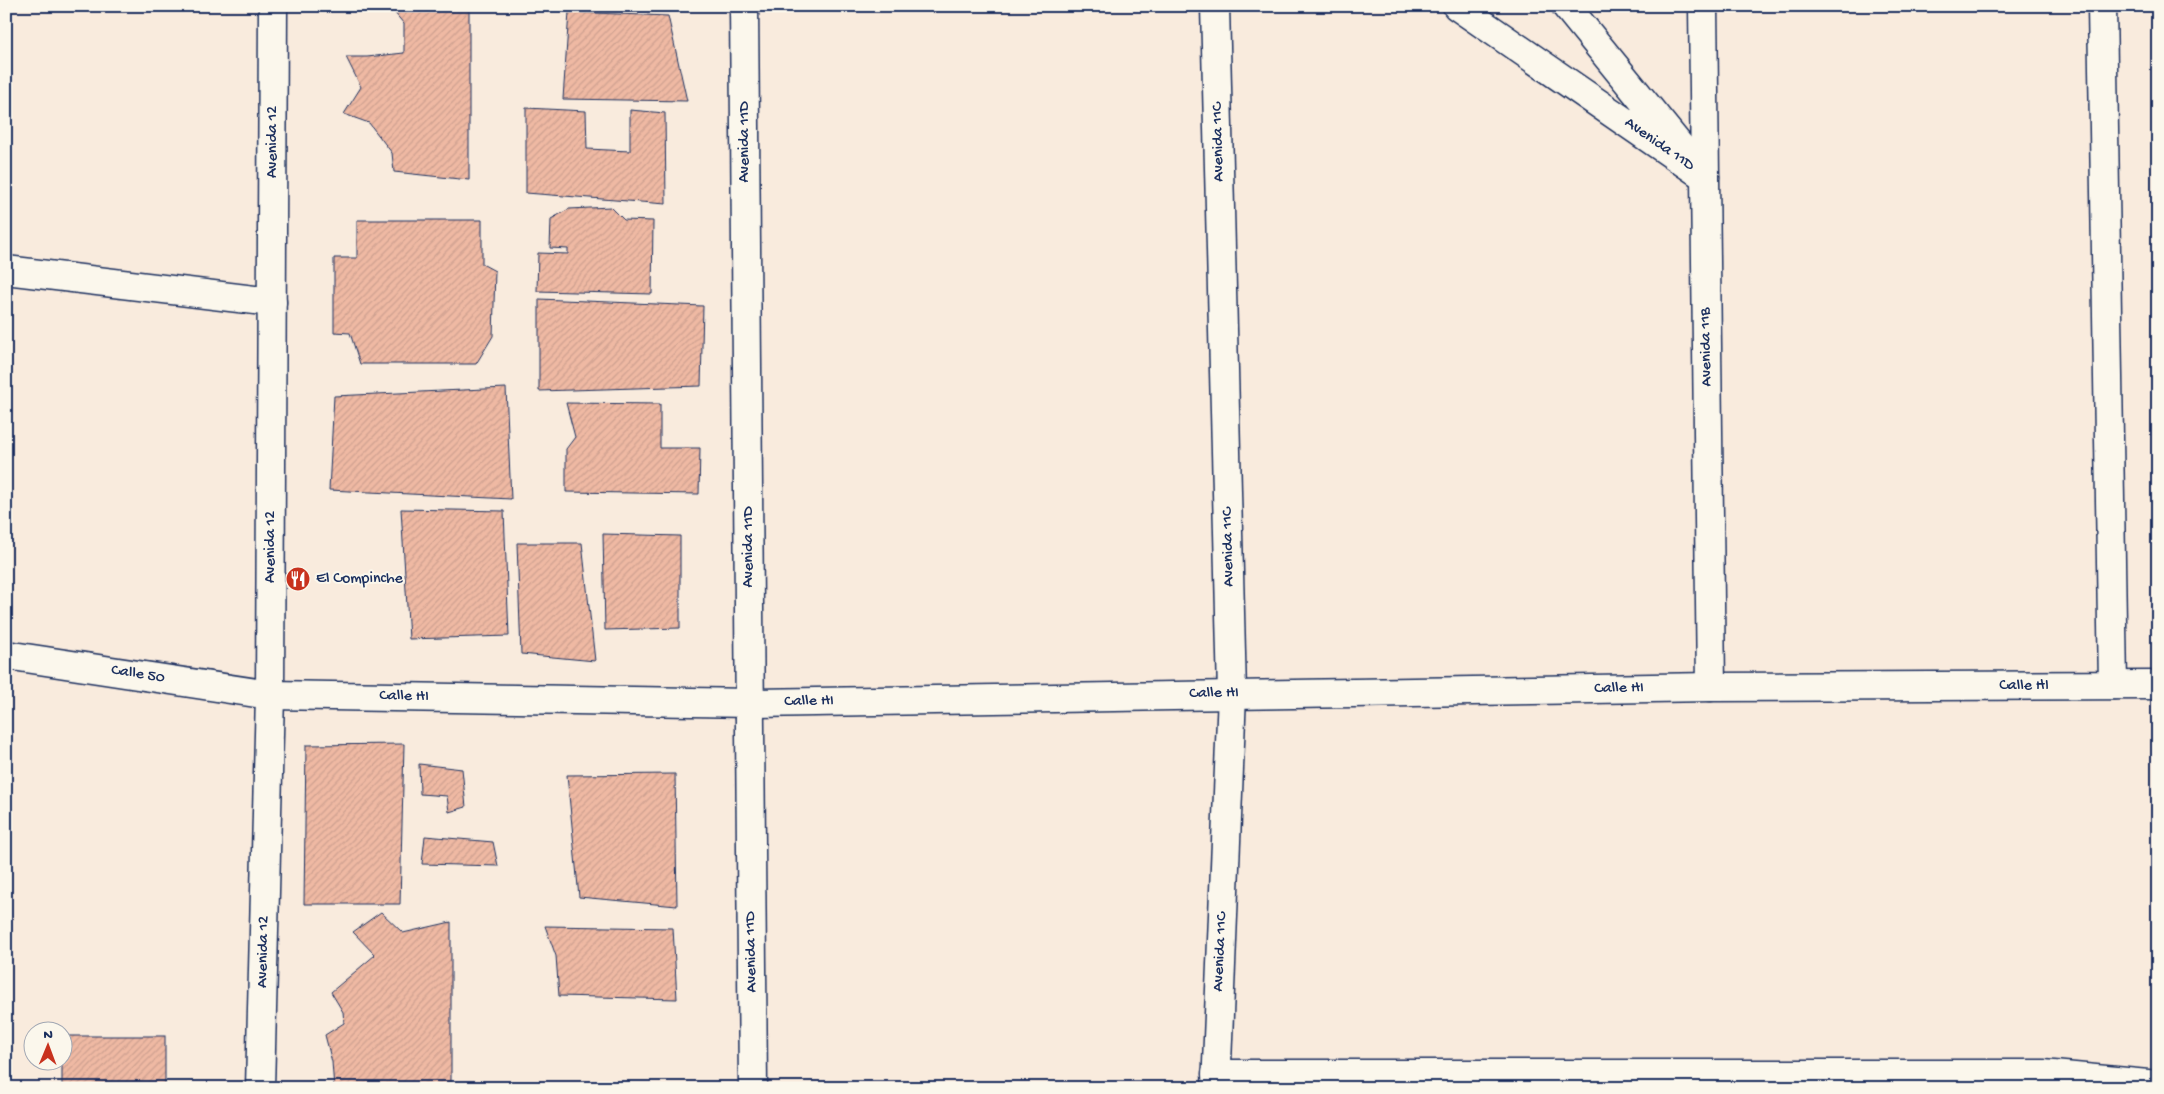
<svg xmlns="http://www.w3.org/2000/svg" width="2164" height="1094" viewBox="0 0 2164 1094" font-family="'Gochi Hand',sans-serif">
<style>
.building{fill:url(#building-hatch);stroke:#1b2f5e}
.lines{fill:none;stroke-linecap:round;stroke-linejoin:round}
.street-casing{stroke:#1b2f5e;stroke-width:31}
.street{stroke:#fbf7ec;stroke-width:28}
.labels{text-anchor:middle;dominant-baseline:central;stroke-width:4;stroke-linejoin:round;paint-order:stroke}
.street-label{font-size:16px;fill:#1b2f5e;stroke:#fbf7ec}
.poi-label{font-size:16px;fill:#1b2f5e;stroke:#fbf7ec;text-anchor:start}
</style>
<defs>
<pattern id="building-hatch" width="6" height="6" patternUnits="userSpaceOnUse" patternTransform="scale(1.25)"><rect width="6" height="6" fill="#efb9a3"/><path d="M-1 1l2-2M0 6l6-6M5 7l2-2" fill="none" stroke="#cc9f8f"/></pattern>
</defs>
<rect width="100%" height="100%" fill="#f9ebdd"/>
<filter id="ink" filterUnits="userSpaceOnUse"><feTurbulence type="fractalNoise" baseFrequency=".02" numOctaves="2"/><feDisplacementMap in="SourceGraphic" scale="10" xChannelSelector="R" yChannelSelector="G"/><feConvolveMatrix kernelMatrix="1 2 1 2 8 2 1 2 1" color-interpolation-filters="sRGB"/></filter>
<g filter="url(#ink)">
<g class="building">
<polygon points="389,6 469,6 469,180 394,172 392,153 369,123 344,114 361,87 346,57 367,57 404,53 404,24"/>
<polygon points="569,12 668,16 687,101 563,99"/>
<polygon points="526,108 586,111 587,149 630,151 630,110 665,113 666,204 526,193"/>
<polygon points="611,207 624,220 653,221 652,294 537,291 538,253 568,254 568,249 550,248 551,219 569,209"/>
<polygon points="357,220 482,220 482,264 495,271 493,336 476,364 360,364 350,333 334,332 334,258 357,258"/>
<polygon points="539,299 703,306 701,386 539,391"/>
<polygon points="506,388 511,499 329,490 334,396"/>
<polygon points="566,403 660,404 660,448 700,448 699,494 566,492 566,449 575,437"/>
<polygon points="401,509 504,511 509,636 409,639"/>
<polygon points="603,534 680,536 680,628 605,630"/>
<polygon points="517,543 582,543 595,661 521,654"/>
<polygon points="404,744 400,904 304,904 306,745"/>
<polygon points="419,764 462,769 466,807 449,812 447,796 420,794"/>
<polygon points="675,774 677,906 579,897 567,775"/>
<polygon points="425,836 493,842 498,866 422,864"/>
<polygon points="381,912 403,933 451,922 451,1088 334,1088 332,1062 325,1035 344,1023 343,1012 331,992 375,955 353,932"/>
<polygon points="545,926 673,928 677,999 559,996 556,956"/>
<rect x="62" y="1036" width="103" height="52"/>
</g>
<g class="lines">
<defs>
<g id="street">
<polyline points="744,6 753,1088"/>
<polyline points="1215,6 1232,694 1216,1088"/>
<polyline points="1457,6 1705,177 1566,6"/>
<polyline points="1703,6 1711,687"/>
<polyline points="2102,6 2113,685"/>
<polyline points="6,270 272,302"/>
<polyline points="6,655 270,695 750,703 1711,687 2158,685"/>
<polyline points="1216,1074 2043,1074 2158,1085"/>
<polyline points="260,1088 270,695 273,6"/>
</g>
</defs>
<use href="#street" class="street-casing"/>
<use href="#street" class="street"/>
</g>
</g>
<defs>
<symbol id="restaurant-disc" viewBox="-11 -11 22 22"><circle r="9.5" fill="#c8321e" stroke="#fbf7ec"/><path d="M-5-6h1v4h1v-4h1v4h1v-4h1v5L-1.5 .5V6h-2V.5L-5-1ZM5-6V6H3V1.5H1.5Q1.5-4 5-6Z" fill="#fff"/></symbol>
</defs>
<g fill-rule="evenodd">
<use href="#restaurant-disc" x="284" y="565" width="28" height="28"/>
</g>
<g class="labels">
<g class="street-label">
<text transform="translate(273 142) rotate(-90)">Avenida 12</text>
<text transform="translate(745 142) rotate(-90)">Avenida 11D</text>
<text transform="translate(1219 142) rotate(-91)">Avenida 11C</text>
<text transform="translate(1659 145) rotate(35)">Avenida 11D</text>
<text transform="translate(1707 347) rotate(-91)">Avenida 11B</text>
<text transform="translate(271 547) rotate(-90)">Avenida 12</text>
<text transform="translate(749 547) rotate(-90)">Avenida 11D</text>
<text transform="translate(1229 547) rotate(-91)">Avenida 11C</text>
<text transform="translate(138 675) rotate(9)">Calle 50</text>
<text x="2024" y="686">Calle HI</text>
<text transform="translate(1619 689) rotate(-1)">Calle HI</text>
<text transform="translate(1214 694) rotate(-1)">Calle HI</text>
<text transform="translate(404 697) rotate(1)">Calle HI</text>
<text transform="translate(809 702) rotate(-1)">Calle HI</text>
<text transform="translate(264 952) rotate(-89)">Avenida 12</text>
<text transform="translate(752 952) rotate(-91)">Avenida 11D</text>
<text transform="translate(1221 952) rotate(-87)">Avenida 11C</text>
</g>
<g class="poi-label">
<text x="316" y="579">El Compinche</text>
</g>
</g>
<rect width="2164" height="1094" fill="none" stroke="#fbf7ec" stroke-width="25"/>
<rect x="12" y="12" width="2139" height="1069" fill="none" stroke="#1b2f5e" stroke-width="2" filter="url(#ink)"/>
<g transform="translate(48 1046) rotate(1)"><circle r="24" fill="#fbf7ec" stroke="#a1a7b3"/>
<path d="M0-4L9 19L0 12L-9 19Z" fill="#c8321e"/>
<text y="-8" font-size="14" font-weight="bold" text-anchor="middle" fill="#1b2f5e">N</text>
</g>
</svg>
